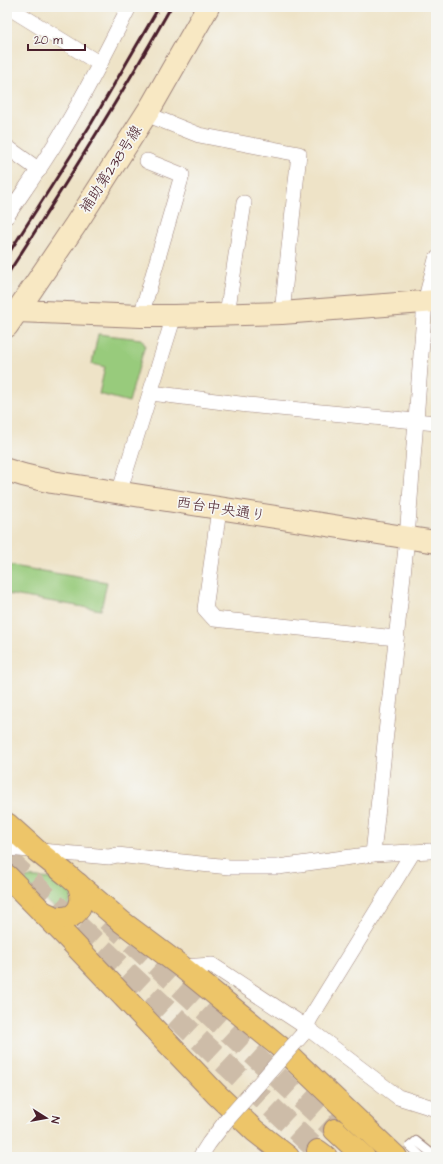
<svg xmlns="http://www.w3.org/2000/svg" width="443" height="1164" viewBox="0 0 443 1164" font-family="'Architects Daughter','Klee One',sans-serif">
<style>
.green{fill:#98cb7c;stroke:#717554}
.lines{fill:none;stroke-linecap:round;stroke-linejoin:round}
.primary-tunnel{stroke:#cdbca8;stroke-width:22;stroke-dasharray:22 11;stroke-linecap:butt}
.lane-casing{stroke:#9c8179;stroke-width:10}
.street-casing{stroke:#9c8179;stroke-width:16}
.secondary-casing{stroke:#9c8179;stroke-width:24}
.primary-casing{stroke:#9c8179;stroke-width:24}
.lane{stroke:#fff;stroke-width:8}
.street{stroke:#fff;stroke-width:15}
.secondary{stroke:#f8e8c3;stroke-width:22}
.primary{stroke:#edc569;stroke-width:22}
.rail{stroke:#4a1f2b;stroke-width:3}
.street-bridge-casing{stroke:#9c8179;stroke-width:16;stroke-linecap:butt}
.street-bridge{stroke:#fff;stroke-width:15}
.labels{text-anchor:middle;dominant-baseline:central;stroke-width:3.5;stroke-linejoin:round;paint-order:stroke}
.street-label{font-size:15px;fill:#4a1f2b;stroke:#f6f6f2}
</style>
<rect width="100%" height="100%" fill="#f6f6f2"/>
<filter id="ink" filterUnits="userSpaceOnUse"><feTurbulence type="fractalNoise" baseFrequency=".025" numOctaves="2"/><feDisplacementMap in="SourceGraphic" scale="8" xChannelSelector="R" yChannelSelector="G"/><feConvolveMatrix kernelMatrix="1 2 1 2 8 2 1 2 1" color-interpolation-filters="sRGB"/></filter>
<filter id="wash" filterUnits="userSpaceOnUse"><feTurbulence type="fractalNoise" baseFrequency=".012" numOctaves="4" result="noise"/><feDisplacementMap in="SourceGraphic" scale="16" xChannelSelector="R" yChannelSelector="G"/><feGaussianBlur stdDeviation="0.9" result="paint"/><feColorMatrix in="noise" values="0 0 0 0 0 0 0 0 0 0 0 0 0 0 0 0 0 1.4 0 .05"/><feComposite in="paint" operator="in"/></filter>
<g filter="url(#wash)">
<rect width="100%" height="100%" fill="#eee3c7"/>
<g class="green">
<polygon points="98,334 141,339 145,345 129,402 99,394 105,367 92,364"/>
<polygon points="7,565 107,582 101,610 7,594"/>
<polygon points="18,877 59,879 73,892 68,908 55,908"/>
</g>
</g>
<g filter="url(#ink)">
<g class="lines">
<g class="primary-tunnel">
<polyline points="7,859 318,1151"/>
<polyline points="107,920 335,1130"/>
</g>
<defs>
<polyline id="lane" points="422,1157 410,1146 416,1141 431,1153 436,1155"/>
<g id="street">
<polyline points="8,7 100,64"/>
<polyline points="146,114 199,135 299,154 282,313"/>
<polyline points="7,147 39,170"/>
<path d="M7,216C25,189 44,163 61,134C86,93 107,50 129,7"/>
<polyline points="227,314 244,203"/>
<polyline points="141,316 182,175 147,161"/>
<polyline points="151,393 248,405 436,423"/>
<polyline points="119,493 174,316"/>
<polyline points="219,509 205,609 214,619 396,638"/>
<polyline points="7,848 109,857 117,855 229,867 278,867 373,854 430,851 436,851"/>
<polyline points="373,854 407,538 425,302 436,259"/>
<polyline points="182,967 212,965 306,1027 398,1097 436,1109"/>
<polyline points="302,1035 311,1017 413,852"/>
<polyline points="200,1157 209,1143 226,1121"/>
</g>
<g id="secondary">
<polyline points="17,311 141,316 174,316 282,313 436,301"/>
<polyline points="7,326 76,224 152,105 208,7"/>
<polyline points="7,470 23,475 52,482 436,542"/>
</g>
<g id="primary">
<polyline points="7,824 37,851 66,874 122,922 182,967 279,1046 396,1157"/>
<polyline points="7,876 68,938 216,1094 255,1131 288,1157"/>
<path d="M42,912C48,914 54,918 60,918C81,919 85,899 78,884"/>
<polyline points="335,1130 364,1157"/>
<polyline points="318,1151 326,1157"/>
</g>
</defs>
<use href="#lane" class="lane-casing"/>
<use href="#street" class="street-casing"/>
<use href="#secondary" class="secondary-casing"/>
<use href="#primary" class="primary-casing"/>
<use href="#lane" class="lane"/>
<use href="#street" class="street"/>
<use href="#secondary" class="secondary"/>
<use href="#primary" class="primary"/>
<g class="rail">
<polyline points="7,256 91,124 159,7"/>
<path d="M7,275C64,187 120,98 171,7"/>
</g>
<defs>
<polyline id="street-bridge" points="226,1121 302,1035"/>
</defs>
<use href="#street-bridge" class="street-bridge-casing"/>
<use href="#street-bridge" class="street-bridge"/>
</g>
</g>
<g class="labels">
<g class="street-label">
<text transform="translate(111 169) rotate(-57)">補助第238号線</text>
<text transform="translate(221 509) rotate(9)">西台中央通り</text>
</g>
</g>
<rect width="443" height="1164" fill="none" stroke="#f6f6f2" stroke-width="24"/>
<g transform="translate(46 1118) rotate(101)" stroke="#f6f6f2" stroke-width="3" paint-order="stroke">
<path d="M0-3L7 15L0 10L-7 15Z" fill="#4a1f2b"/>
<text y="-6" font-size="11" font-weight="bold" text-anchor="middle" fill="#4a1f2b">N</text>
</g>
<path d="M28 44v6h57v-6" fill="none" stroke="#4a1f2b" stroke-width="2"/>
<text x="34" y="44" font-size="12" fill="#4a1f2b" stroke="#f6f6f2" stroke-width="3" paint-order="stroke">20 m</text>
</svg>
